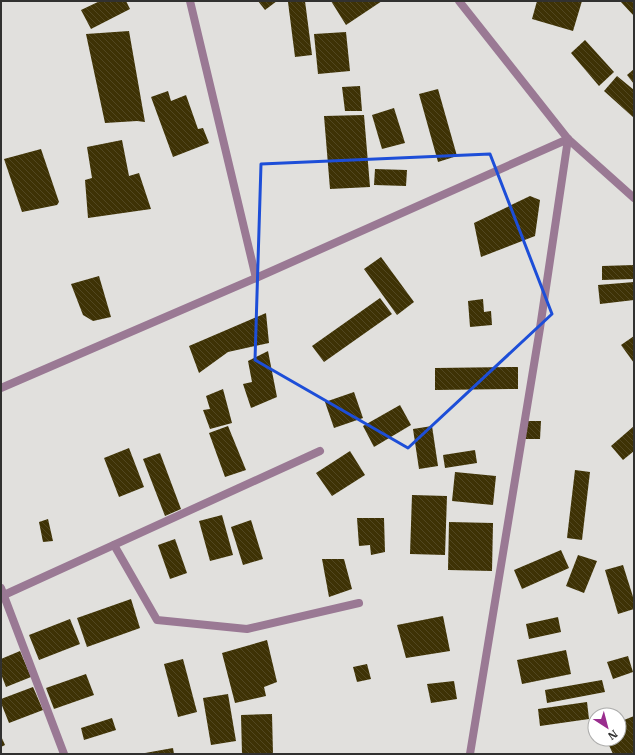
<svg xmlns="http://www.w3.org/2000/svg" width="635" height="755" viewBox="0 0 635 755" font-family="'IBM Plex Serif',serif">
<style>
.building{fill:url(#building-back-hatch)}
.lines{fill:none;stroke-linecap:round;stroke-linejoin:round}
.street{stroke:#9a7994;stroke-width:8}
.marked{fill:none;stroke:#1d4ed8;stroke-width:3;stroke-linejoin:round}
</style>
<defs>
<pattern id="building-back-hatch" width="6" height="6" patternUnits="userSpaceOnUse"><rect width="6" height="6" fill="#3e3205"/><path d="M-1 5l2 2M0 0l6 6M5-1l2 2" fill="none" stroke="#524721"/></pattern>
</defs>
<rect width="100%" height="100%" fill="#e1e0dd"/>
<g class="building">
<polygon points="100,1 126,1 130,9 91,29 81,10"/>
<polygon points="258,1 277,1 265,10"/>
<polygon points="296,1 305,1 312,55 295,57 288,2"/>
<polygon points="331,1 382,1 346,25"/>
<polygon points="537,1 582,1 573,31 532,19"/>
<polygon points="620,1 634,1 634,16"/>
<polygon points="129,31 145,122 137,121 105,123 86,34"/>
<polygon points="346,32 350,71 318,74 314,34"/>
<polygon points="585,40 614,72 599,86 571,53"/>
<polygon points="634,69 634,84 627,75"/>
<polygon points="617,76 634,90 634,118 604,91"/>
<polygon points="360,86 362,111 345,111 342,87"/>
<polygon points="438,89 457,156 438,162 419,94"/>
<polygon points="168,91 171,101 186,95 198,129 203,128 209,143 173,157 151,97"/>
<polygon points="394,108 405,143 382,149 372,115"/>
<polygon points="364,115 370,187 330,189 324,116"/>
<polygon points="122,140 129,176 139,173 151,209 88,218 85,180 92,178 87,147"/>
<polygon points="41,149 59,202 57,205 22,212 4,159"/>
<polygon points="375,169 407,170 406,186 374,185"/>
<polygon points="530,196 540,200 535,236 481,257 474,223"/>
<polygon points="381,257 414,302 397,315 364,269"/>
<polygon points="634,265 634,279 602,280 602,266"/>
<polygon points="99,276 111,317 93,321 83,315 71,284"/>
<polygon points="634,282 634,300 600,304 598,285"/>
<polygon points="380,298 392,314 324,362 312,346"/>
<polygon points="483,299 484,312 491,311 492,325 470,327 468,301"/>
<polygon points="266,313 269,343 228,352 199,373 189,346"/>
<polygon points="634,336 634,363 621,345"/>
<polygon points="268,351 277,397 251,408 243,384 252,382 248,361"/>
<polygon points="518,367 518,389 435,390 435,368"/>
<polygon points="223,389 232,423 210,429 203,410 210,409 206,396"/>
<polygon points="354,392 363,418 334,428 325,402"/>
<polygon points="400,405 411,425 374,447 363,426"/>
<polygon points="526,421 541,421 540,439 525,439"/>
<polygon points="228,426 246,470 225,477 209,433"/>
<polygon points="432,426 438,466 419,469 413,429"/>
<polygon points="634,426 634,451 623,460 611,446"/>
<polygon points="129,448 144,487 119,497 104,458"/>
<polygon points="475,450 477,463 445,468 443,455"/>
<polygon points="350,451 365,475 332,496 316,473"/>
<polygon points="160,453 181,509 165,516 143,459"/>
<polygon points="575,470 590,472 582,540 567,538"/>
<polygon points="455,472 496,476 493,505 452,501"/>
<polygon points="412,495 447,496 445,555 410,554"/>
<polygon points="222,515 233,555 210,561 199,521"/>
<polygon points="357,518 384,518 385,552 371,555 370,545 359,546"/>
<polygon points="48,519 53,541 43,542 39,522"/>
<polygon points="251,520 263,559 243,565 231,527"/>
<polygon points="449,522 493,523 492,571 448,570"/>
<polygon points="175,539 187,573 170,579 158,545"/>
<polygon points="561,550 569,568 522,589 514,570"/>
<polygon points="578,555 597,561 584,593 566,586"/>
<polygon points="322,559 344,559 352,589 329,597"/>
<polygon points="623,565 634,600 634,609 618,614 605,570"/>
<polygon points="131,599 140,628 87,647 77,618"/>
<polygon points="443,616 450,651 406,658 397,625"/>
<polygon points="558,617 561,632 529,639 526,624"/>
<polygon points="70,619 80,644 39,660 29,635"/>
<polygon points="267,640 277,682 264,687 266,696 235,703 222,653"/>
<polygon points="566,650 571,674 522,684 517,660"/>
<polygon points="20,651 31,677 6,687 1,674 1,659"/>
<polygon points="628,656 633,672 613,679 607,662"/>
<polygon points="183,659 197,712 178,717 164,664"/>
<polygon points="367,664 371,679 357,682 353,667"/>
<polygon points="86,674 94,695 54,709 46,688"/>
<polygon points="602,680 605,692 547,703 545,690"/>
<polygon points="454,681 457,699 431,703 427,684"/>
<polygon points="33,687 43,710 9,723 1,703 1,699"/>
<polygon points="228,694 236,741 211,745 203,698"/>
<polygon points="587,702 589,719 540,726 538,709"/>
<polygon points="272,714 273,754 242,754 241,715"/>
<polygon points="634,716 634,754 613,754 606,739 619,739 619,722"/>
<polygon points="112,718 116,730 84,740 81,728"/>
<polygon points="1,736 5,745 1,747"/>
<polygon points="173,748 174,754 145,754 145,753"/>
</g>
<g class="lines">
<g class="street">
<polyline points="190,1 256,278"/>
<polyline points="459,1 568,139 634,198"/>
<polyline points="1,388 256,278 568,139"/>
<polyline points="114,545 157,620 247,629 359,603"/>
<polyline points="1,588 64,754"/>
<polyline points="4,595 320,451"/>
<polyline points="470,754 540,328 568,139"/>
</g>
</g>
<path class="marked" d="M490,154L552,314L408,448L255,360L261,164Z"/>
<rect width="635" height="755" fill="none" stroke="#313130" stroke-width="4"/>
<g transform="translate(607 727) rotate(144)"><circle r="19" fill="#ffffff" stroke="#adadac"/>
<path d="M0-3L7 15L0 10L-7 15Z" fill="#9a2d8e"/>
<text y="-6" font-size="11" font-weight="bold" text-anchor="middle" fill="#313130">N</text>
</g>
</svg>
